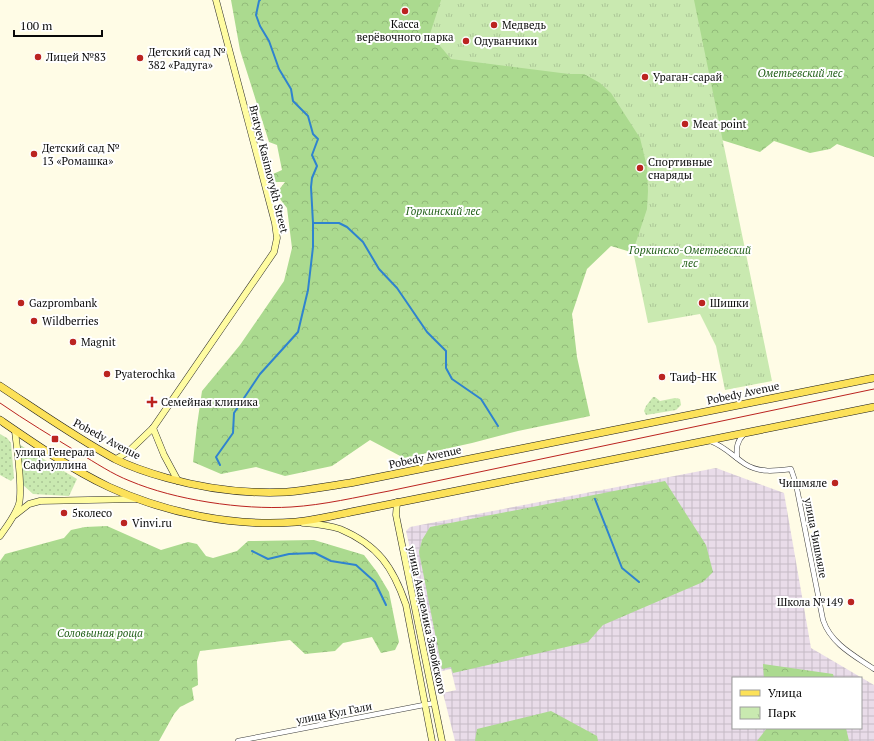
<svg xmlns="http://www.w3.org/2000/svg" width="874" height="741" viewBox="0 0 874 741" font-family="'PT Serif',serif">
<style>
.industrial{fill:url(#industrial-grid);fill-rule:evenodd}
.grass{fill:url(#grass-dots)}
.forest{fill:url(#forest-crowns)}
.park{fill:url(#park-tufts)}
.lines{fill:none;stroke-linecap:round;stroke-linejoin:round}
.stream{stroke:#2f83cf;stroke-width:2}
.street-casing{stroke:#3c3c3c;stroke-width:5.5}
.secondary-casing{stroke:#2b2b2b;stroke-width:7}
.primary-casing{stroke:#1a1a1a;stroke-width:8}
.street{stroke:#fff;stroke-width:4.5}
.secondary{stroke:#fffca1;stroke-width:6}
.primary{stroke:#fce159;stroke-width:7}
.tram{stroke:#bb2420;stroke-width:1}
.poi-dot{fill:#bb2420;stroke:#fff;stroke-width:1.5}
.labels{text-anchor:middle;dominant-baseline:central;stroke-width:4;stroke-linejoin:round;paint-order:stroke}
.poi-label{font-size:11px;fill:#090909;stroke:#fff;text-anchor:start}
.park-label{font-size:11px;font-style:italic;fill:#23611a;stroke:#fff}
.street-label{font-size:11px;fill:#090909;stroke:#fff}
</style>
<defs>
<pattern id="industrial-grid" width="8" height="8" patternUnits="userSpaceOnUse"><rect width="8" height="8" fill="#e9dce9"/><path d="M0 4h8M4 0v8" fill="none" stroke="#c6bbc6"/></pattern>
<pattern id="grass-dots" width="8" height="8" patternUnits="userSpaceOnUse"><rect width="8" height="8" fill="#c9e9b0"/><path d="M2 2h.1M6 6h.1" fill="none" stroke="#abc696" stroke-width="1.8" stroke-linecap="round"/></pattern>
<pattern id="forest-crowns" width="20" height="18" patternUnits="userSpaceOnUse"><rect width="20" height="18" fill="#abda8f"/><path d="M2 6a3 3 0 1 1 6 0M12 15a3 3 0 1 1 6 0" fill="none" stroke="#92ba7a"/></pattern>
<pattern id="park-tufts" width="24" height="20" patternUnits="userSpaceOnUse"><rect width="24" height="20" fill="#c9e9b0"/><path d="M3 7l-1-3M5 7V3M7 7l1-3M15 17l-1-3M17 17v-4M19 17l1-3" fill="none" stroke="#abc696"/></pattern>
</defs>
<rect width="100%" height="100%" fill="#fffce6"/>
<path class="industrial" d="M716,468L784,493L811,648L874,685V741H455L443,693L456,690L451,669L438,672L406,531L410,527ZM733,678H861V728H733Z"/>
<g class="grass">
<polygon points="653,397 655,397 660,401 675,398 680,399 681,405 676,410 646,415 644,411 646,406"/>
<polygon points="0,434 7,438 11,443 14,478 11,481 0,475"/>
<polygon points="20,445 77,479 69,496 33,494 23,485"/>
</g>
<g class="forest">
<polygon points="231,0 442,0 584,72 600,82 614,94 641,136 649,167 654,225 634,253 611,246 587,269 572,314 577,357 590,416 518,431 472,443 404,458 370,440 332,466 285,476 256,467 221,474 193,462 197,425 202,391 240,345 284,281 292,248 287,208 280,199 278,191 285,182 275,182 273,174 282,170 277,145 269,142 240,50"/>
<polygon points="673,0 874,0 874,157 837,144 830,149 810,153 774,141 760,152 709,136"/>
<polygon points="665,481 706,545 713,572 703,582 603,625 588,642 453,673 451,667 442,669 419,552 422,540 430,527"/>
<polygon points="107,526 161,550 188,542 197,544 206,556 213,558 237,551 248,541 314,540 364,555 377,572 389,592 399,642 395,650 381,653 372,637 343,643 335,651 305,654 290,640 200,651 197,661 198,685 192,688 194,700 180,707 174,714 159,741 0,741 0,561 5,554 64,538 71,530 85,527"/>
<polygon points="763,664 833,674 834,678 764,678"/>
<polygon points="551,711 597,736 598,741 475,741 477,729"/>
<polygon points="767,728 846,728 849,741 757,741"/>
</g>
<polygon class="park" points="441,0 694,0 772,381 725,390 716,346 700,314 648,323 633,251 647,209 648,191 647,167 640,138 611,93 600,83 584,74 569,74 451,59 430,34"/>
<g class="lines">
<g class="stream">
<polyline points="313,223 339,223 347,227 363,242 379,269 397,288 427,332 446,351 446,368 452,379 481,399 498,426"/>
<polyline points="220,465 216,457 233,433 234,413 260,374 298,332 308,290 313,247 313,223 311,187 312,178 317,166 312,155 318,139 313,134 308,116 293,101 291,89 279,69 269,41 260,26 256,15 259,1 260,0"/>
<polyline points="595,499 622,568 639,582"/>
<polyline points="252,551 268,559 289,554 315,553 331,561 356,565 375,582 386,605"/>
</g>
<defs>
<g id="street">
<path d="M710,441C724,446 733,456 745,464C759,473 775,471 791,469L796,484L823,620C831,644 855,656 874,669"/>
<path d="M737,458C736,448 737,441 744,434"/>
<polyline points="238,741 434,703"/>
</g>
<g id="secondary">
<polyline points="153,428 164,455 178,481"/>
<polyline points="116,459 128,452 153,428 274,252 277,238 275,223 216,0"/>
<polyline points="397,502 396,515 442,741"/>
<polyline points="15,515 29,504 40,501 137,499"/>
<path d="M303,523C315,524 328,525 340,529C378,545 393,567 406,605L432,741"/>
<path d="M0,536C7,526 15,516 19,504C23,487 17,449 15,431"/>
</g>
<g id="primary">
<path d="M0,386C38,411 75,437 115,459C131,467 149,473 167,478C206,489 246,494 287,492C308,490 329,486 350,483L874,378"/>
<path d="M0,420C35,444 71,469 109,487C166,513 233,527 296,522C316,520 336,515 356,511L874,407"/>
</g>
</defs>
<use href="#street" class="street-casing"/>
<use href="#secondary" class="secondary-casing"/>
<use href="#primary" class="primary-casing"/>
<use href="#street" class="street"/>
<use href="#secondary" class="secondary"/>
<use href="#primary" class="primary"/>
<path class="tram" d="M0,403C26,421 53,437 79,453C96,463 112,474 130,481C175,500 242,510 291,507C324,505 357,497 389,491L874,389"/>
</g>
<g class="poi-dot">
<circle cx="405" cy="11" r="4"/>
<circle cx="494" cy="25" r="4"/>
<circle cx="466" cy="41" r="4"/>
<circle cx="38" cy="57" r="4"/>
<circle cx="140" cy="58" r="4"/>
<circle cx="645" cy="77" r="4"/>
<circle cx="685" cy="124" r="4"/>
<circle cx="34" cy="154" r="4"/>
<circle cx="640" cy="168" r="4"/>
<circle cx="21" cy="303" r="4"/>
<circle cx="702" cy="303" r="4"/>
<circle cx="34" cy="321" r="4"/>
<circle cx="73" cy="342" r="4"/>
<circle cx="107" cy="374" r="4"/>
<circle cx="662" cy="377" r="4"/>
<path d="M150 396h4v4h4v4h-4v4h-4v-4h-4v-4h4z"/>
<rect x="51" y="435" width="8" height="8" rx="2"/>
<circle cx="835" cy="483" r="4"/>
<circle cx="64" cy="513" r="4"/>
<circle cx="124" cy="523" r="4"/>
<circle cx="851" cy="602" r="4"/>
</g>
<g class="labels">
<g class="poi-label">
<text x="405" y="24" text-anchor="middle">Касса<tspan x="405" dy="13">верёвочного парка</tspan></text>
<text x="502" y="25">Медведь</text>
<text x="474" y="41">Одуванчики</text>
<text x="148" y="52">Детский сад №<tspan x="148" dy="13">382 «Радуга»</tspan></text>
<text x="46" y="57">Лицей №83</text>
<text x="653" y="77">Ураган-сарай</text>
<text x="693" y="124">Meat point</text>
<text x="42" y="148">Детский сад №<tspan x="42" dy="13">13 «Ромашка»</tspan></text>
<text x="648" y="162">Спортивные<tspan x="648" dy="13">снаряды</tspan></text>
<text x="29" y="303">Gazprombank</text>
<text x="710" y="303">Шишки</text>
<text x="42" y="321">Wildberries</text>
<text x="81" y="342">Magnit</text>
<text x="115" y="374">Pyaterochka</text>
<text x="670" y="377">Таиф-НК</text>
<text x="161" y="402">Семейная клиника</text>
<text x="55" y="452" text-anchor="middle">улица Генерала<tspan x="55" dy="13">Сафиуллина</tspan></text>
<text x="827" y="483" text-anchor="end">Чишмяле</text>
<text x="72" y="513">5колесо</text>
<text x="132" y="523">Vinvi.ru</text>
<text x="843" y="602" text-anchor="end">Школа №149</text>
</g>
<g class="park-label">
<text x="800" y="73">Ометьевский лес</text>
<text x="443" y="211">Горкинский лес</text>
<text x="690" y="250">Горкинско-Ометьевский<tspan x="690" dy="13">лес</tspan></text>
<text x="100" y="633">Соловьиная роща</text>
</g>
<g class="street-label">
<text transform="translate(269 169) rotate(76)">Bratyev Kasimovykh Street</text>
<text transform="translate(743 393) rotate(-12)">Pobedy Avenue</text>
<text transform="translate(107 439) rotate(28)">Pobedy Avenue</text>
<text transform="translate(425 457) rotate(-12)">Pobedy Avenue</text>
<text transform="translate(816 538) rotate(79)">улица Чишмяле</text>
<text transform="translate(427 620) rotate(78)">улица Академика Завойского</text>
<text transform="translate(334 713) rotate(-11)">улица Кул Гали</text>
</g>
</g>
<rect x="732" y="677" width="130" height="52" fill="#ffffff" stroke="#9d9d9d"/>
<rect x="740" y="690" width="20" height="6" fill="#fce159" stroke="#9d9d9d"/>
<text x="768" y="697" font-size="12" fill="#090909">Улица</text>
<rect x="740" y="707" width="20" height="12" fill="url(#park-tufts)" stroke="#9d9d9d"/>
<text x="768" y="717" font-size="12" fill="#090909">Парк</text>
<path d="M14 30v6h88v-6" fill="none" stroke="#090909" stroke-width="2"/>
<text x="20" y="30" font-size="12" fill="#090909" stroke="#ffffff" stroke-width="3" paint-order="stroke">100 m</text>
</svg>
